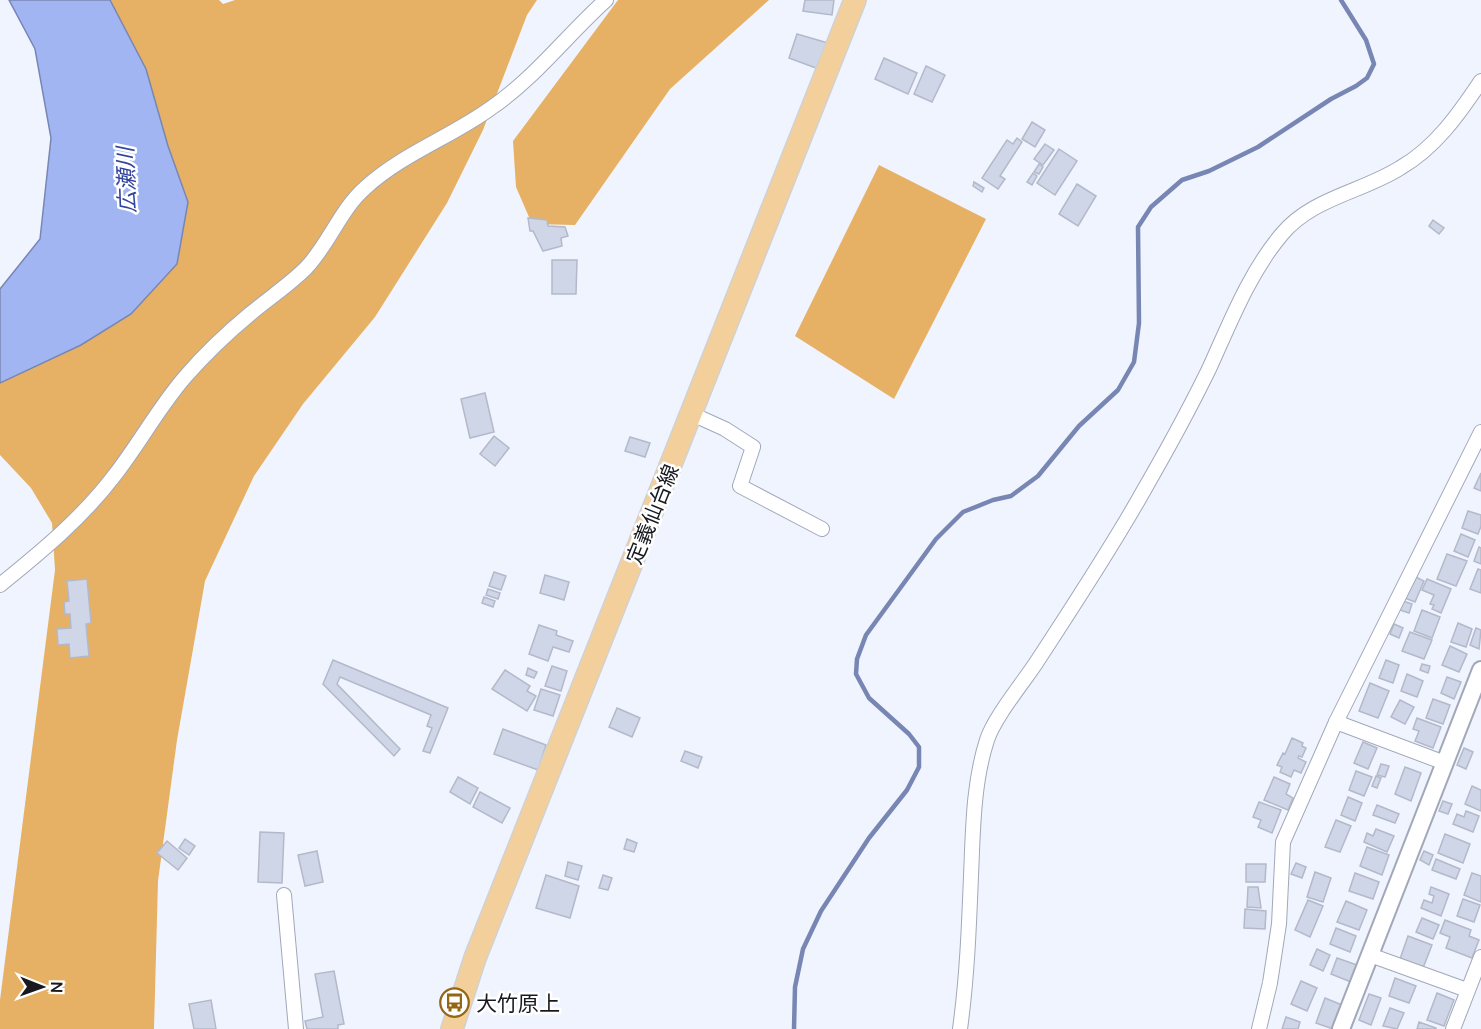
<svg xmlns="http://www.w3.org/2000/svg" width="1481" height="1029" viewBox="0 0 1481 1029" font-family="Manrope,'Noto Sans JP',sans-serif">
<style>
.forest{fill:#e6b164}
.water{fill:#a1b5f2;stroke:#7886b3;stroke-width:1.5}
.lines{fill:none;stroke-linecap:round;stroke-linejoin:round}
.stream{stroke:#7886b3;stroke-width:4.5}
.building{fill:#cfd6e7;stroke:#b3b9cb;stroke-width:1.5}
.minor-casing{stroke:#a2a8b9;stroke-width:16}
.tertiary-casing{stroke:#a2a8b9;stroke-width:20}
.primary-casing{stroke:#d1d1d2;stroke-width:24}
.minor{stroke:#fff;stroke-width:14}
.tertiary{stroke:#fff;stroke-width:16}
.primary{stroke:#f3d09b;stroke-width:21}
.labels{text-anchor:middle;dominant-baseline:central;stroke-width:5;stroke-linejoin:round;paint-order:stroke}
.street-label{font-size:21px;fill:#17191f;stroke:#fff}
.poi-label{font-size:21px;fill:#17191f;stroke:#fff;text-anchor:start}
.water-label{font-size:22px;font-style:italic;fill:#32459c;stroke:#fff}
</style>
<rect width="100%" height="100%" fill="#f0f4ff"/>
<g class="forest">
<polygon points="61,0 219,0 223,4 235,0 537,0 527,15 483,130 447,203 375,317 303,404 254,476 205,581 177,740 158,881 154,1029 0,1029 0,1000 55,570 52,523 31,488 0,455 0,317 45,266"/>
<polygon points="618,0 769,0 670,89 575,225 532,224 516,187 513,141"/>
<polygon points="879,165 986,219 894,399 795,336"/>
</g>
<polygon class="water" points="9,0 110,0 146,69 168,146 188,202 177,264 131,314 81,345 0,383 0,289 40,239 51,138 35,49"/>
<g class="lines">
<polyline class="stream" points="794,1029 795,987 803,949 821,911 869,838 907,790 919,767 919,747 909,734 869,698 856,674 857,659 866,635 936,539 963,512 993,500 1011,496 1038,476 1079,426 1118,390 1134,362 1139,323 1138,227 1151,207 1182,180 1209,171 1258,147 1331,99 1356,86 1367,78 1374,64 1366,40 1341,0"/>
</g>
<g class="building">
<polygon points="805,0 834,0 832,15 803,11"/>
<polygon points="797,34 828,43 816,68 789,58"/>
<polygon points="884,58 917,73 908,94 875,79"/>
<polygon points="926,66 945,75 932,102 914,94"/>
<polygon points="1032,122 1045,130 1035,147 1022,139"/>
<polygon points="1017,138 1022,142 1000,176 1005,179 998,189 982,178 1007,140 1013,144"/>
<polygon points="1045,144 1054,150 1043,165 1034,159"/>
<polygon points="1059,149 1077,161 1055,195 1037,183"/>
<polygon points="1039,164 1043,167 1039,174 1034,172"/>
<polygon points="1033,173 1037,176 1032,185 1027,182"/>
<polygon points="974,182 984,188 982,192 973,186"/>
<polygon points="1077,184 1096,196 1078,226 1059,214"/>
<polygon points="528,218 547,220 548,226 565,227 568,236 561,238 562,246 543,251 533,231 530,231"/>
<polygon points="1433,220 1444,228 1439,234 1429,226"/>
<polygon points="552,260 577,260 576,294 552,294"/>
<polygon points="485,393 494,432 470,438 461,399"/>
<polygon points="494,436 509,448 495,466 480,454"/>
<polygon points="630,437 650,443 645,457 625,451"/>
<polygon points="1481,473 1481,491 1474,488"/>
<polygon points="1468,511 1481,515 1481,526 1478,534 1462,528"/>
<polygon points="1461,534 1475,540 1468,557 1454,551"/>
<polygon points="1479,547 1481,548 1481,564 1474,561"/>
<polygon points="1447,554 1467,561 1456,586 1437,579"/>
<polygon points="1478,569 1481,570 1481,593 1470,589"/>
<polygon points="494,572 506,576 501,590 489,586"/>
<polygon points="545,575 569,582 564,600 540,593"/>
<polygon points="1414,576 1424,581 1415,602 1405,598"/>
<polygon points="87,579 91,623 86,624 89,656 70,658 69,644 58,645 57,629 71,628 70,614 65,614 64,602 69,601 67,581"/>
<polygon points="1427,579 1451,589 1441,613 1432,609 1434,605 1430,604 1434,595 1422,590"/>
<polygon points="488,589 500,593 498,599 486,595"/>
<polygon points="484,597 495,601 493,607 482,603"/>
<polygon points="1403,601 1412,604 1409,613 1400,610"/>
<polygon points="1422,610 1440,617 1432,638 1414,631"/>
<polygon points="1458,623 1472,629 1466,647 1451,642"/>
<polygon points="1394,624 1403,628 1399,638 1390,634"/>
<polygon points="539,625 557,631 556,635 573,641 569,652 553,647 548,661 529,654"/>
<polygon points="1476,628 1481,630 1479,649 1470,645"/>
<polygon points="1410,632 1432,640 1424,659 1402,651"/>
<polygon points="1450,646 1467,654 1459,672 1442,665"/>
<polygon points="333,660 448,708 430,753 423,751 432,728 427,726 431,715 340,677 337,684 400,749 394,756 323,684"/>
<polygon points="1386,660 1399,665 1393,683 1379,678"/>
<polygon points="1422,664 1430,666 1428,673 1420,670"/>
<polygon points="552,666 567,671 561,691 545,686"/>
<polygon points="528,668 537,672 534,678 526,675"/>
<polygon points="505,670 530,686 527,691 536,696 527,711 492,689"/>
<polygon points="1407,674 1423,681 1417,697 1401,691"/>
<polygon points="1447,677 1461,682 1454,699 1441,693"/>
<polygon points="1370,683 1389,691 1378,718 1359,711"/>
<polygon points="541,689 560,695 553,716 534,710"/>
<polygon points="1433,699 1450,705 1443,724 1426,718"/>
<polygon points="1400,700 1414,707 1405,724 1391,717"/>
<polygon points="617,708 640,718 632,737 609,727"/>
<polygon points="1417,718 1441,727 1433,748 1415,741 1419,731 1413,729"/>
<polygon points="503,729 546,745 538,770 494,754"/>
<polygon points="1292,738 1303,743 1302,746 1306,748 1302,757 1299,756 1298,758 1306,762 1301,773 1294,770 1291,777 1280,772 1282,767 1277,765 1283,753 1285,754"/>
<polygon points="1363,742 1377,748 1368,769 1354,763"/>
<polygon points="1464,748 1473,752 1466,769 1457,765"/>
<polygon points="685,751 702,757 698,768 681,761"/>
<polygon points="1381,764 1389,766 1385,777 1377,775"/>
<polygon points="1405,767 1421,773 1411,801 1395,794"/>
<polygon points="1356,771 1372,777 1364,796 1349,790"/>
<polygon points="1376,776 1381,778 1377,788 1372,786"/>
<polygon points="458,777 478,788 470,804 450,792"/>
<polygon points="1274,777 1290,784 1286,794 1293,798 1288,810 1264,800"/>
<polygon points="1472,786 1481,790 1481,811 1465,804"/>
<polygon points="480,792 510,808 502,823 473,807"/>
<polygon points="1348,797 1362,803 1355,821 1341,815"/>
<polygon points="1443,801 1452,804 1448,814 1439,811"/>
<polygon points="1259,802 1281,810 1272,833 1258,827 1261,820 1253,817"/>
<polygon points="1377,805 1399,814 1395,823 1373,815"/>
<polygon points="1466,811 1479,816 1473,832 1453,824 1457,814 1464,817"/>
<polygon points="1336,820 1351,826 1340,852 1325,847"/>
<polygon points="1376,829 1394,836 1387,852 1364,842 1367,833 1373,836"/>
<polygon points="260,832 284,833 282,883 258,882"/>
<polygon points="1445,834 1470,844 1463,863 1438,853"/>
<polygon points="185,839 195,846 189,855 179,848"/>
<polygon points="627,839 637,843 634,852 624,849"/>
<polygon points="167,841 187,858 178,870 157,853"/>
<polygon points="1367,847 1389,855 1382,875 1360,866"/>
<polygon points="317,851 323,882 305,886 298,855"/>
<polygon points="1424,851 1433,855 1429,865 1420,860"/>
<polygon points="1436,859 1460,869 1456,879 1432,870"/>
<polygon points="568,862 582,866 578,880 565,876"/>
<polygon points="1296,863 1306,867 1302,878 1291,874"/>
<polygon points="1246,864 1266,864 1265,882 1246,882"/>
<polygon points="1315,872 1331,878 1323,902 1307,897"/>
<polygon points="1355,873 1379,882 1373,899 1349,891"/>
<polygon points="1472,873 1481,876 1481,902 1464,895"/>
<polygon points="546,875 579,886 570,918 536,908"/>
<polygon points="603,875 612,878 608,890 599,888"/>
<polygon points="1248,887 1258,887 1261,908 1247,907"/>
<polygon points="1431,887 1449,894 1441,916 1421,908 1424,900 1432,903 1434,896 1429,894"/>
<polygon points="1463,899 1480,905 1474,922 1457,916"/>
<polygon points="1308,900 1323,906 1310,937 1295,930"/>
<polygon points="1346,901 1367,910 1359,930 1337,922"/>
<polygon points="1245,909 1266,911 1265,929 1244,928"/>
<polygon points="1422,918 1439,925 1433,939 1416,932"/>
<polygon points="1445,920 1471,930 1469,936 1479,940 1472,958 1446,948 1450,937 1440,933"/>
<polygon points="1336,928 1356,936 1350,952 1330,944"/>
<polygon points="1408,936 1432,945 1423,968 1400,959"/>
<polygon points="1317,949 1330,955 1323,971 1310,965"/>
<polygon points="1337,958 1357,965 1351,982 1331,974"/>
<polygon points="334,971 344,1024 338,1025 338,1029 307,1029 305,1021 323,1017 315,974"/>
<polygon points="1395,978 1416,986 1409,1003 1389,996"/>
<polygon points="1301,981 1317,988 1307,1011 1291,1004"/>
<polygon points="1437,993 1454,1000 1444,1026 1427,1020"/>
<polygon points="1369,994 1381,998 1371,1025 1359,1020"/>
<polygon points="1325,998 1342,1005 1333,1029 1316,1023"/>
<polygon points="211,1000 216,1029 194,1029 189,1004"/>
<polygon points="1390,1008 1404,1013 1397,1029 1383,1026"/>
<polygon points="1286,1017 1300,1022 1298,1029 1282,1029"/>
<polygon points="1419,1022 1436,1028 1436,1029 1417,1029"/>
</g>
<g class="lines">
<defs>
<g id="minor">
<polyline points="692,414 725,429 753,447 740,486 822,529"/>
<path d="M0,585C41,552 82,518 114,476C139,444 159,407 185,377C205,354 227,333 250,314C269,298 289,285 306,268C329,244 340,210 365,188C402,154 451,137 491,108C535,78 567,35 606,0"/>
<polyline points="1336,722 1445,763"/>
<polyline points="284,895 296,1029"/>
<polyline points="1370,955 1467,990"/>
<path d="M960,1029C967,978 969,927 971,876C973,831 973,783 987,740C994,718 1022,684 1036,663C1073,606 1111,549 1144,490C1167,450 1189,410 1209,369C1230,323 1249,273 1282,234C1312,198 1362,192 1400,168C1435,148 1459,114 1481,81"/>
<polyline points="1259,1029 1270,983 1279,924 1283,842 1336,722 1481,432"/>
<polyline points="1453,1029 1481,957"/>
</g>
<polyline id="tertiary" points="1341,1029 1481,670"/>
<polyline id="primary" points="452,1029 475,958 855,0"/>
</defs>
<use href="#minor" class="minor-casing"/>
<use href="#tertiary" class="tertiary-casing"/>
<use href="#primary" class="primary-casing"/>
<use href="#minor" class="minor"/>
<use href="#tertiary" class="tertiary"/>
<use href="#primary" class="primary"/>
</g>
<defs>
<symbol id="bus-ring" viewBox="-11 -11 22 22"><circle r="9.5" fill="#fff" stroke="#946613" stroke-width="1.5"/><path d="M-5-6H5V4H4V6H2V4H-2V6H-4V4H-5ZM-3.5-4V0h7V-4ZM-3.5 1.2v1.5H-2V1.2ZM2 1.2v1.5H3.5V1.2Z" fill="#946613"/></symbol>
</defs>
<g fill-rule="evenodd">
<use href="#bus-ring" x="438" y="986" width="33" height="33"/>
</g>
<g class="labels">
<g class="street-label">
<text transform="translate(652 514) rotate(-68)">定義仙台線</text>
</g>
<g class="poi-label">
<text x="476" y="1003">大竹原上</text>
</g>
<g class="water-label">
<text transform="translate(126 180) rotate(-92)">広瀬川</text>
</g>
</g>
<g transform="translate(42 987) rotate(91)" stroke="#ffffff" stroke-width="4.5" paint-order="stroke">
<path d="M0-4.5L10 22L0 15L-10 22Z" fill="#17191f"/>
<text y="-9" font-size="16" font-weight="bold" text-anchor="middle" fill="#17191f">N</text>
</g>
</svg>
